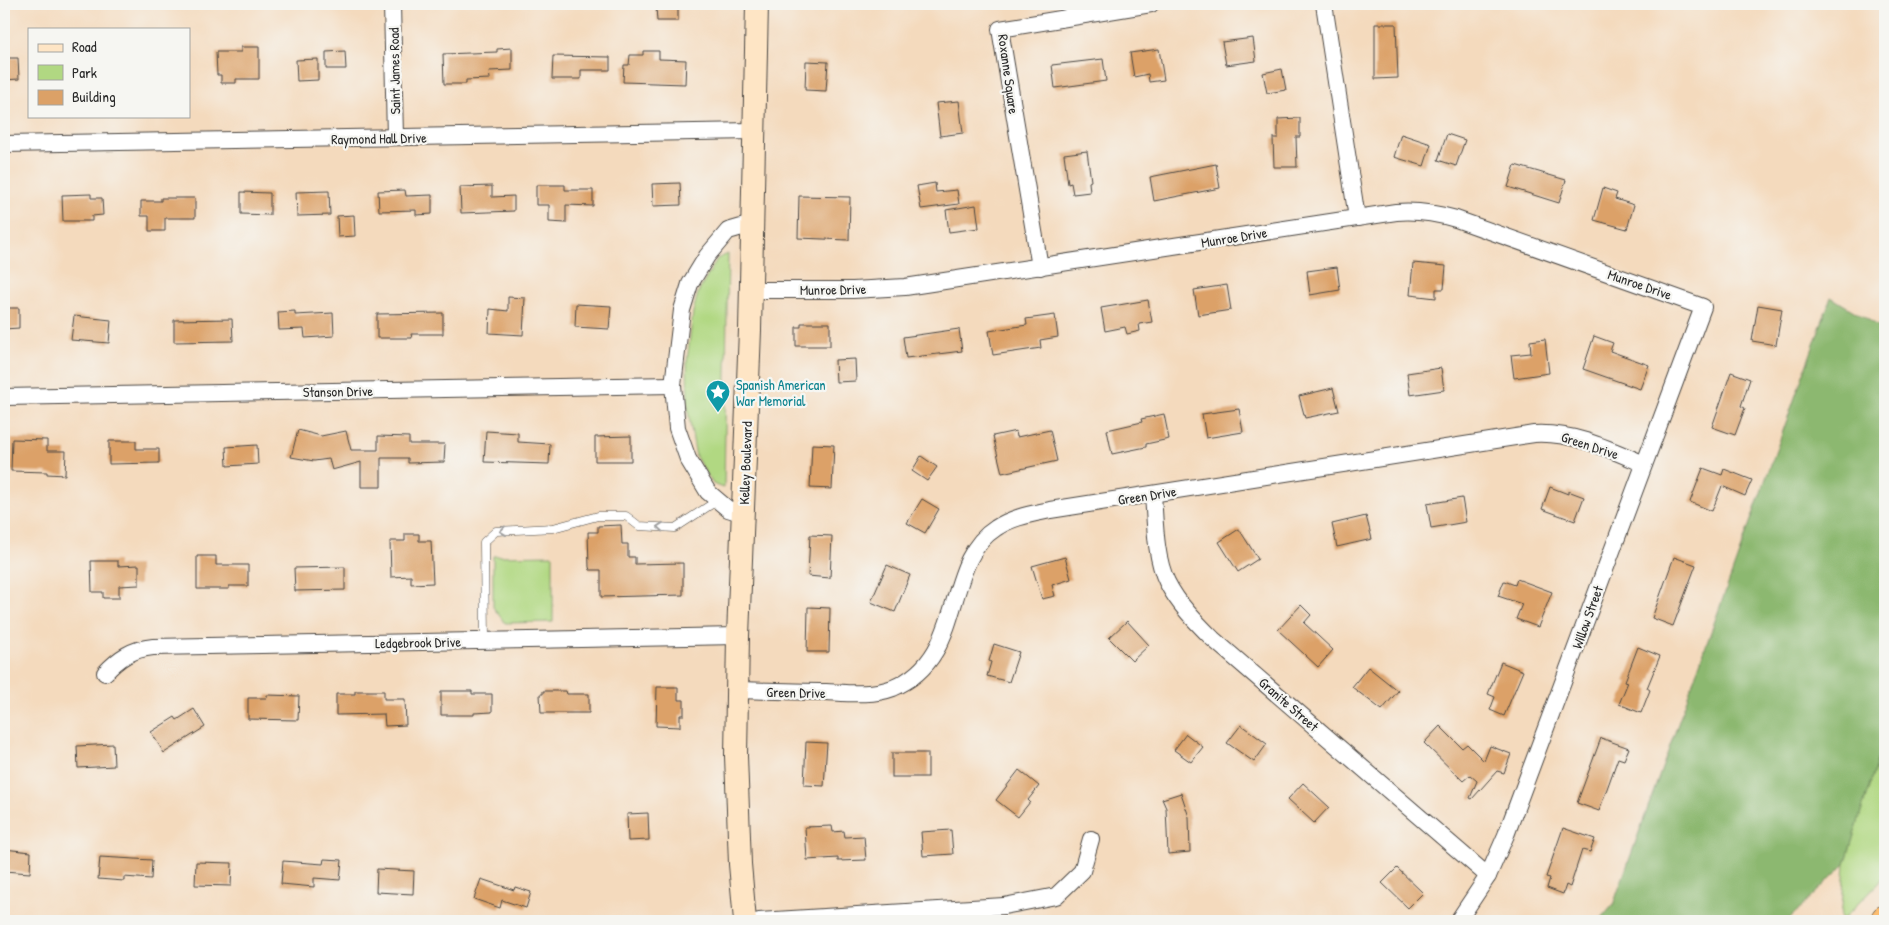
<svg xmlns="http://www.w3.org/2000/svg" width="1889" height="925" viewBox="0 0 1889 925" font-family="'Patrick Hand',sans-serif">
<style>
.green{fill:#b1d882;stroke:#6e8256}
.forest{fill:#8cb870;stroke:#5c724e}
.building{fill:#dca167}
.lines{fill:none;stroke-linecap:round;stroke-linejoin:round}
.lane-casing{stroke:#494541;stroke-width:9}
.street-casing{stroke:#494541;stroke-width:18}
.secondary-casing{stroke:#494541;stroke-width:24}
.highway-casing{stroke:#494541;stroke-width:29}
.lane{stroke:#fff;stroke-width:8}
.street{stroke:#fff;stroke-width:16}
.secondary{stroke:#fee5c5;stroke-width:22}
.highway{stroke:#fcbd6f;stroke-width:28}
.oneway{stroke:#a0a0a0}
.labels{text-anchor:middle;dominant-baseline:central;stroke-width:4.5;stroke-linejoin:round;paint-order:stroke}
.street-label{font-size:14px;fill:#2b2b2b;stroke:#f6f6f2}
.culture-label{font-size:14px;fill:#0d838f;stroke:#f6f6f2;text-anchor:start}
</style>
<rect width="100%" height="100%" fill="#f6f6f2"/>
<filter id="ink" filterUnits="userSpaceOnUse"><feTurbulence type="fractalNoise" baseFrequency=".02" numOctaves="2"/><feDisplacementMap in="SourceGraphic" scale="10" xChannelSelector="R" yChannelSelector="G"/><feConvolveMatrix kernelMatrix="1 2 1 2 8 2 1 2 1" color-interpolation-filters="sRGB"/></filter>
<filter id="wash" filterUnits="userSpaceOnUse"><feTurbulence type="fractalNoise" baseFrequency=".0096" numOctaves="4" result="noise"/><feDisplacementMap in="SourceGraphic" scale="20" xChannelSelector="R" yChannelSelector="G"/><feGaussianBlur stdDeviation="1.12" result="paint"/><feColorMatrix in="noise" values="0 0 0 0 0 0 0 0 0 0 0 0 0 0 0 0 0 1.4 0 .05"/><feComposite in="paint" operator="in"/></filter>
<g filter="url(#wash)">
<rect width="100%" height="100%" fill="#f4dabd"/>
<g class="green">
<polygon points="728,254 724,488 713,484 696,457 688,411 687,361 693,312 698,293 717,259"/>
<polygon points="553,555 553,622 505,623 493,607 493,556"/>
<polygon points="1885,735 1885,876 1841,921 1845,864"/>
</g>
<polygon class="forest" points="1831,297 1885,330 1885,735 1845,864 1787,921 1599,921 1613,905"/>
<g id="blocks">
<g class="building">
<polygon points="656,7 678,8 678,21 657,21"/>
<polygon points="1375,24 1396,24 1398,78 1375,79"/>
<polygon points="1253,38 1256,61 1226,65 1222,42"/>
<polygon points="241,47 259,47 259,79 236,79 236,83 221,83 221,75 217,75 216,52 241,52"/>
<polygon points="512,48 512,70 489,71 490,79 466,80 466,84 444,84 443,54 497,52 497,49"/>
<polygon points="1159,49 1164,80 1149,82 1148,74 1134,77 1130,53"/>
<polygon points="345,51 346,69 326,69 326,52"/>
<polygon points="643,51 659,51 659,59 686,60 685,84 623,82 624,65 629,65 630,55 643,55"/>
<polygon points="553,56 610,57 610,70 581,70 581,79 552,79"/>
<polygon points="4,58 18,58 19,79 4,80"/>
<polygon points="318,59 318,80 297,81 296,60"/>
<polygon points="1103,59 1106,81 1055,88 1052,65"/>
<polygon points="806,61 828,62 826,91 805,90"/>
<polygon points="1282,69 1286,90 1267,93 1263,73"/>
<polygon points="959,101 963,133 940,136 936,103"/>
<polygon points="1300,118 1300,137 1296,137 1297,167 1274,167 1273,138 1278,138 1278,119"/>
<polygon points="1401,134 1431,144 1424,166 1394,157"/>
<polygon points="1447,134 1465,140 1456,166 1438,160"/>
<polygon points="1087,151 1091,181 1089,182 1090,192 1073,194 1071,183 1068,184 1064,154"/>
<polygon points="1216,164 1220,188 1154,201 1150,177"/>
<polygon points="1515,165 1566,180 1559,203 1508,187"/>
<polygon points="680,183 681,205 653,206 652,184"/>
<polygon points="935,183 936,192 957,190 959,204 921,209 917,186"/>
<polygon points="536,185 565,185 565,190 593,190 593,206 566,205 566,223 549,222 549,205 536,205"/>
<polygon points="492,186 492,197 514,196 514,211 461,213 460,187"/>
<polygon points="1603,188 1617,193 1615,199 1634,205 1627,229 1594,220"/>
<polygon points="405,190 406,196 432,195 432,214 416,215 416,210 379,211 378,191"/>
<polygon points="329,191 330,215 297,216 296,192"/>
<polygon points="241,192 270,193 270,215 241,214"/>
<polygon points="91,194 91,198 102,198 103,215 92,216 92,221 63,221 62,195"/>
<polygon points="799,196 850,197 849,240 798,238"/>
<polygon points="161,198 195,198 195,218 165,218 165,231 149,231 149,216 141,216 141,201 161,201"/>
<polygon points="976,205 979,228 949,232 946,210"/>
<polygon points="354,215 355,236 338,237 337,216"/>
<polygon points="1413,263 1446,266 1444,289 1436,289 1436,298 1410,295"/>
<polygon points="1337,267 1340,290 1310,295 1307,271"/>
<polygon points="1227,285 1231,310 1198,315 1194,290"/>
<polygon points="508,297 525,298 523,335 489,333 490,309 508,311"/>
<polygon points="1148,300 1152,322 1139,324 1140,331 1127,334 1125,327 1105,331 1101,308"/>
<polygon points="576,304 611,306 609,329 575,327"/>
<polygon points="1758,305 1782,309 1776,345 1752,341"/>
<polygon points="4,308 19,308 19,328 4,329"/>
<polygon points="295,311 295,315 333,313 334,336 305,338 304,329 279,330 278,312"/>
<polygon points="443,313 443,334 411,334 412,338 377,338 377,314"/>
<polygon points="1055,315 1058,337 1040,340 1041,348 993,355 989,331 1027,325 1026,319"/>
<polygon points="74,316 111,320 109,343 71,340"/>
<polygon points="232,319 233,341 174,342 174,320"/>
<polygon points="801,323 830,323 830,346 796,346 796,327 801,327"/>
<polygon points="959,329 962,351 906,358 903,337"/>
<polygon points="1594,336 1613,343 1610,351 1649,365 1640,389 1583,369"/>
<polygon points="1545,339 1549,373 1514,378 1511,355 1531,353 1530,341"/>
<polygon points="855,359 856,381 836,382 835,360"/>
<polygon points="1441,368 1444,390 1410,395 1407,373"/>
<polygon points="1731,372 1750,379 1741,406 1745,408 1735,435 1712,427"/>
<polygon points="1333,388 1339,411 1305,418 1299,396"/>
<polygon points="1239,409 1243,432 1206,438 1202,414"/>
<polygon points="1164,414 1169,439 1146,444 1146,447 1112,454 1107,430 1142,422 1141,419"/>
<polygon points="298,430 321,436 346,431 351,450 378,450 378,436 409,437 409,444 445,444 444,462 408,463 408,458 381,458 381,487 361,487 361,462 332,470 329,459 314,461 291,457"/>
<polygon points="1050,430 1057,461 1002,473 993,436 1016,431 1017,437"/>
<polygon points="486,431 518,433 518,442 550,444 549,464 484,462"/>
<polygon points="631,436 631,461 595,461 595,437"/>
<polygon points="12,439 47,440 47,451 66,451 65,475 47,474 47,472 11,471"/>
<polygon points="109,441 136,441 136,449 159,449 159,463 109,464"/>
<polygon points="812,444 834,445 832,489 810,488"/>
<polygon points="257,445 258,464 227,466 226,447"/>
<polygon points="921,456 937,467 927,481 912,471"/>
<polygon points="1703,468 1722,475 1724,469 1752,480 1745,496 1722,486 1712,511 1690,502"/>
<polygon points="1550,487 1568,494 1568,491 1584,497 1575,521 1542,509"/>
<polygon points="1462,498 1466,522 1431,528 1427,504"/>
<polygon points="922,499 939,509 925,533 907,523"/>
<polygon points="1366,516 1372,539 1337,547 1332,524"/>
<polygon points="621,525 622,544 628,544 628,557 635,557 635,564 683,563 683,595 601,597 601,570 590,570 589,567 588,532 598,532 598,526"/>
<polygon points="1239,529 1258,559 1238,572 1219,542"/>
<polygon points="405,534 419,534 419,541 431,541 433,583 411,584 411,576 391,577 390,541 405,541"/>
<polygon points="810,535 832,536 830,578 808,576"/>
<polygon points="197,556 216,556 216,565 248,565 248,586 229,586 229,589 197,589"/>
<polygon points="1065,557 1071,579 1052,585 1055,596 1042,599 1032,566"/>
<polygon points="1674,557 1696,565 1673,626 1652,618"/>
<polygon points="91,561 118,561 118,566 139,565 139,585 119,586 119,598 103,598 103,592 92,592"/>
<polygon points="887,565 910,575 895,612 871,602"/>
<polygon points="345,567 345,590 295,591 294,568"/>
<polygon points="1517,579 1552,592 1538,627 1516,619 1522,604 1498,596 1504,581 1515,585"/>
<polygon points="1301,605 1311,615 1304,623 1333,650 1318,667 1278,630"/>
<polygon points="808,607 830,608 829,652 807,652"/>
<polygon points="1127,621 1149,645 1132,661 1109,638"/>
<polygon points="994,644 1019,652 1009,682 987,676 991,662 989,661"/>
<polygon points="1638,647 1660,656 1647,688 1650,690 1641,713 1619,704 1628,682 1625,681"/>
<polygon points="1501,662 1523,671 1504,716 1490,710 1495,697 1488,694"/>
<polygon points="1368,667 1398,691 1382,710 1352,687"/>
<polygon points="657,687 678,687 678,700 684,700 684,715 680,715 680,727 656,726"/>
<polygon points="355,691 384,691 384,699 405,699 406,725 385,726 384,714 336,715 336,694 355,694"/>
<polygon points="441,691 472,691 472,694 492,694 492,712 474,713 474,715 441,715"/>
<polygon points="543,691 566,691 567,694 589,694 589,713 541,713 540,694 543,694"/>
<polygon points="267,695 299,696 298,720 248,719 248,698 267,698"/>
<polygon points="194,709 205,727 164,753 151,732 175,717 177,720"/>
<polygon points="1241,725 1267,744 1254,762 1227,743"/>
<polygon points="1440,726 1462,748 1467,744 1484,761 1490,746 1511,754 1504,773 1497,771 1472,799 1470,798 1477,781 1470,775 1463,781 1424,743"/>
<polygon points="1186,734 1203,747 1191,762 1174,750"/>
<polygon points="1601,738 1629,748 1624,760 1618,758 1599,811 1577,803"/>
<polygon points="806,742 827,743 824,786 804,785"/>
<polygon points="113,744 114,766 78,768 77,746"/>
<rect x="892" y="753" width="36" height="24"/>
<polygon points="1019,770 1039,786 1028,800 1030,802 1018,817 996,800"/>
<polygon points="1303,783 1329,807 1314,823 1288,799"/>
<polygon points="1181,793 1189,817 1190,852 1168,854 1166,808 1162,799"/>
<polygon points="648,813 649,840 628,841 627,814"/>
<polygon points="832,826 833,832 844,831 845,837 864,836 866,860 838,861 838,858 807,860 805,827"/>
<polygon points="1563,828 1595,839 1590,852 1582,850 1570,887 1566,885 1563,894 1547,888 1550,878 1546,877"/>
<polygon points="951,830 953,854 923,856 921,832"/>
<polygon points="4,849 31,852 30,873 4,871"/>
<polygon points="100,857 152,860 151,879 124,877 124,881 98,879"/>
<polygon points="324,859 342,860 340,880 314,878 314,887 281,884 283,861 323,864"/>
<polygon points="196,862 232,863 231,886 195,885"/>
<polygon points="1397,868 1423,893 1408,908 1382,883"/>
<polygon points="377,869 414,871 413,894 376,892"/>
<polygon points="481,879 514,890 515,887 531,892 526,908 502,900 500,908 474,899"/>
</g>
</g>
</g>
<g filter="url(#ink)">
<use href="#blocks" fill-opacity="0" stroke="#494541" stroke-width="1"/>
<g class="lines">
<defs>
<polyline id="lane" points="485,641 484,542 496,531 553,528 598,516 626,516 639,526 675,528 718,500"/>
<g id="street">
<polyline points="392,4 395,137"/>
<polyline points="1324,4 1357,218"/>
<polyline points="4,144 754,131"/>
<polyline points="1040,267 1000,29 1151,4"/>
<path d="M750,290H853L905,287L1396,212C1417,210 1435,213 1456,219L1703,307L1506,835L1488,876L1458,921"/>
<polyline points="4,397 673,385"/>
<path d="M1153,494C1155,521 1155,558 1167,582C1178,604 1196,622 1213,639L1488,876"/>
<polyline points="744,514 728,509 708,492 688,459 677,428 673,385 682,310 690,284 707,256 728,231 752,224"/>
<path d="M105,673C119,658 132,649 153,647L738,636"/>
<path d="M738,690C767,691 796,692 826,692C847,693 872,696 893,688C968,657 941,563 996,528C1012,517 1032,514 1050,510L1534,434C1574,432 1609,449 1644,464"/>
<polyline points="759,921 1004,906 1056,896 1082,871 1091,839"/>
</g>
<polyline id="secondary" points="745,921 740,864 736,756 738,636 750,330 757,4"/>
<polyline id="highway" points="1884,921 1885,919"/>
</defs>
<use href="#lane" class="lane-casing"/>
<use href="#street" class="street-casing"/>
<use href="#secondary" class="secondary-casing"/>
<use href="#highway" class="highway-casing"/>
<use href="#lane" class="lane"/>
<use href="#street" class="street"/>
<use href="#secondary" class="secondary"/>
<use href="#highway" class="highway"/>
</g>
<defs><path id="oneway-chevron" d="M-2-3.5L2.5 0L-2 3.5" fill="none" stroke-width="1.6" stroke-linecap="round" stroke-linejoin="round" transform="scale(1.25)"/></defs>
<g class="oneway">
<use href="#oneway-chevron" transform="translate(660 527) rotate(-176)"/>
<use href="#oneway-chevron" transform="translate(503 531) rotate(173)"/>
</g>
</g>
<defs>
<symbol id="sight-pin" viewBox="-11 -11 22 30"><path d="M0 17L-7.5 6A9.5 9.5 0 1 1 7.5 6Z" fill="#0f9aa8" stroke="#f6f6f2"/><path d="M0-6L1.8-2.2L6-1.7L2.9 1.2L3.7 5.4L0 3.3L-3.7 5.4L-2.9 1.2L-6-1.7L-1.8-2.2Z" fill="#fff"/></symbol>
</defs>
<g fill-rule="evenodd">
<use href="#sight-pin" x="704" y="378" width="28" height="38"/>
</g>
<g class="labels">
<g class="street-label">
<text transform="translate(394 71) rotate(-91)">Saint James Road</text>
<text transform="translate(1009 74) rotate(82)">Roxanne Square</text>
<text transform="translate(379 138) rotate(-1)">Raymond Hall Drive</text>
<text transform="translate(1234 237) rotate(-9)">Munroe Drive</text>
<text transform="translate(1640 284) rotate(19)">Munroe Drive</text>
<text transform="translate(833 289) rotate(-1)">Munroe Drive</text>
<text transform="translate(338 391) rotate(-1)">Stanson Drive</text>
<text transform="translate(1590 445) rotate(18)">Green Drive</text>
<text transform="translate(745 463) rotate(-88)">Kelley Boulevard</text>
<text transform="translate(1147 495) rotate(-9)">Green Drive</text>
<text transform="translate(1587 617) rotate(-70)">Willow Street</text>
<text transform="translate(418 642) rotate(-1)">Ledgebrook Drive</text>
<text transform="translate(796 692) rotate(1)">Green Drive</text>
<text transform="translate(1289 704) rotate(41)">Granite Street</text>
</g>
<g class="culture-label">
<text x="736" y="384">Spanish American<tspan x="736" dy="16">War Memorial</tspan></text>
</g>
</g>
<rect width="1889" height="925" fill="none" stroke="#f6f6f2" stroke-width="20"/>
<rect x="28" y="28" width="162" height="90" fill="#f6f6f2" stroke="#a5a5a2"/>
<rect x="38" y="44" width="25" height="8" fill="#fee5c5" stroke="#a5a5a2"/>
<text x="72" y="52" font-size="15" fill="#2b2b2b">Road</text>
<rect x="38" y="65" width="25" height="15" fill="#b1d882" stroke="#a5a5a2"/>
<text x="72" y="78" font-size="15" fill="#2b2b2b">Park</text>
<rect x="38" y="90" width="25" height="15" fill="#dca167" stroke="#a5a5a2"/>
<text x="72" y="102" font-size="15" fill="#2b2b2b">Building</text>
</svg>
